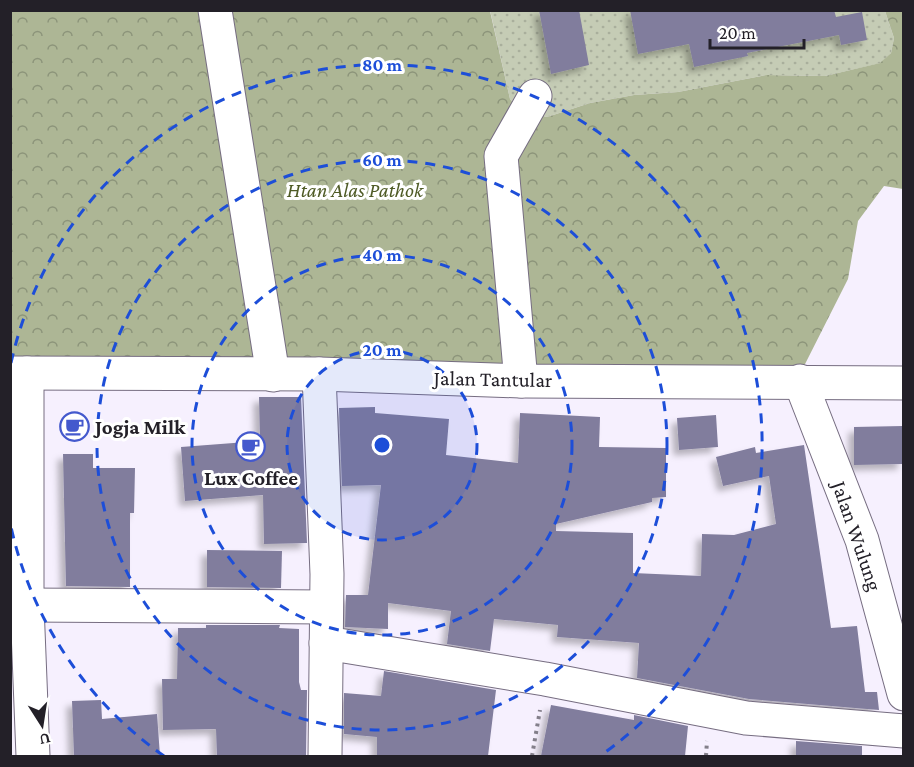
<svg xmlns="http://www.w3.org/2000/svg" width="914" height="767" viewBox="0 0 914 767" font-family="'Crimson Pro',serif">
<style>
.grass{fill:url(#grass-dots)}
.forest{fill:url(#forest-crowns)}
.building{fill:#817d9d;filter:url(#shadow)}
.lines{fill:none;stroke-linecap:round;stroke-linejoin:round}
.minor-casing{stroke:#766d81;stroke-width:35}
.path{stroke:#837f8a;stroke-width:4;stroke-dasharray:3 4.5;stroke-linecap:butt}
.minor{stroke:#fff;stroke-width:33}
.ring{fill:none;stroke:#1d4ed8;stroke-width:3;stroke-dasharray:10 8}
.labels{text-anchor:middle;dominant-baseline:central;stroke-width:6;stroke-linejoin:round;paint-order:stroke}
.park-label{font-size:21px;font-style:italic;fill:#4f5b26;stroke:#fff}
.street-label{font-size:21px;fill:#232028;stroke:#fff}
.poi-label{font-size:21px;font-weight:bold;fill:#232028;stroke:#fff;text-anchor:start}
.centre{fill:#1d4ed8;stroke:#fff;stroke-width:3}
.ring-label{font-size:18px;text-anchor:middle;font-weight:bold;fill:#1d4ed8;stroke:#fff;stroke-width:6;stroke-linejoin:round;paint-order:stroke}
</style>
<defs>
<pattern id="grass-dots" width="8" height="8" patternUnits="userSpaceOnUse" patternTransform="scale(1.5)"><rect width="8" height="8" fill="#c5ccb5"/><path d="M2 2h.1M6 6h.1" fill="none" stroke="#a9af9c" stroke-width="1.8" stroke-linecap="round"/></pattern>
<pattern id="forest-crowns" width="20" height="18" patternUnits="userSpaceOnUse" patternTransform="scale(1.5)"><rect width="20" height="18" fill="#adb695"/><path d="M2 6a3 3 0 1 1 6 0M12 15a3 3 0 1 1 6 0" fill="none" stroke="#8c947a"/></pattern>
<filter id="shadow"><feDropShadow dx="-5.5" dy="5.5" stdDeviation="3" flood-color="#0004"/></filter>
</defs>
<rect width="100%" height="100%" fill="#f6f0fe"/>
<polygon class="grass" points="490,10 885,11 894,38 891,53 881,63 825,76 766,75 678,92 634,95 590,103 547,117 520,111 510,99"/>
<polygon class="forest" points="10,11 490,11 510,99 520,111 547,117 590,103 634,95 678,92 766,75 825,76 880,63 891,53 894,38 885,11 903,11 903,189 884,186 858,221 848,279 800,374 11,366"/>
<g class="building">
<polygon points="539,10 579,10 589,65 551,74"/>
<polygon points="630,10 834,10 836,17 862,12 867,40 841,45 839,35 747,53 748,56 694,67 689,44 638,54"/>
<polygon points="259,397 301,397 307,543 264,544 263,495 185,501 181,447 260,441"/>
<polygon points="375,407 375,413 449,419 446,455 518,463 520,413 600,417 599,447 666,448 666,497 652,498 652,502 556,524 556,531 633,533 633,573 701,576 702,534 734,535 776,524 769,476 723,486 716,457 755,447 756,453 804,445 831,628 857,626 865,692 877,692 879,710 749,699 637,678 639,643 557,637 558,625 494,619 490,651 447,644 451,611 388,603 388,629 345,627 346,595 368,595 381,485 342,486 339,408"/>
<polygon points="716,415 718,447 679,450 677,418"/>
<polygon points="903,426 903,464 854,465 854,427"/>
<polygon points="63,454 93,454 93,468 135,468 134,513 130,513 130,587 66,586"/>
<polygon points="207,550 282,551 281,588 207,587"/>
<polygon points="206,625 280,625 279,628 299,629 299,682 301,690 307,690 306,756 217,756 216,729 163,730 162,679 177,679 178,628 206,628"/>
<polygon points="384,671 496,690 488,756 377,756 377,737 344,734 344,693 381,696"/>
<polygon points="101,700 102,719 157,714 160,756 74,756 72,701"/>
<polygon points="551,705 634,720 634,715 688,726 685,756 541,756"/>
<polygon points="796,741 862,746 862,756 796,756"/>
</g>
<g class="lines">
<defs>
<g id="minor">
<polyline points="215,10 273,375"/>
<polyline points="10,373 319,374 521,381 904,383"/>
<polyline points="27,373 27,605 33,756"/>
<polyline points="319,374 327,574 325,756"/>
<polyline points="521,381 501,156 535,96"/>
<polyline points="800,381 862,540 904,694"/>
<polyline points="27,605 326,607"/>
<polyline points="326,643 545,679 746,718 904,731"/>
</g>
</defs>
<use href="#minor" class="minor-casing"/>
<g class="path">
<polyline points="532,756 540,710"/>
<polyline points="706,756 707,741"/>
</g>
<use href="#minor" class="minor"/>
</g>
<circle cx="382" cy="445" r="95" fill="#1d4ed8" fill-opacity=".12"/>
<g class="ring">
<circle cx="382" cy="445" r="95"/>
<circle cx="382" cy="445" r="190"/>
<circle cx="382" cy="445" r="285"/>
<path d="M164 756A380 380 0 0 1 11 527M11 363A380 380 0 1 1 600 756"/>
</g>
<defs>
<symbol id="cafe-ring" viewBox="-11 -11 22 22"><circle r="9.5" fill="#fff" stroke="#4459cd" stroke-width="1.5"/><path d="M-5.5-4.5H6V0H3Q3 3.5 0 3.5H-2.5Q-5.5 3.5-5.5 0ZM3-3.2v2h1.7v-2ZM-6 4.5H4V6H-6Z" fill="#4459cd"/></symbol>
</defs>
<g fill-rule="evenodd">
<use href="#cafe-ring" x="58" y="410" width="33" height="33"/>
<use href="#cafe-ring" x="234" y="430" width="33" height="33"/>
</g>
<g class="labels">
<g class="park-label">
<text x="355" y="190">Htan Alas Pathok</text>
</g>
<g class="street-label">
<text transform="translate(493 379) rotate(1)">Jalan Tantular</text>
<text transform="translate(857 536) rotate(71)">Jalan Wulung</text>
</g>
<g class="poi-label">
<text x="95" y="427">Jogja Milk</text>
<text x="251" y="478" text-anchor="middle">Lux Coffee</text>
</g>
</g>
<circle cx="382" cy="445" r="9" class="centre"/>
<g class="ring-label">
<text x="382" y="71">80 m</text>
<text x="382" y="166">60 m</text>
<text x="382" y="261">40 m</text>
<text x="382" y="356">20 m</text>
</g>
<rect width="914" height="767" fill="none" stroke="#232028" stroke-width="24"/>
<g transform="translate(42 725) rotate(168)" stroke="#ffffff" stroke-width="4.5" paint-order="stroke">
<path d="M0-4.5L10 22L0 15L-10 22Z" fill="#232028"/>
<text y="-9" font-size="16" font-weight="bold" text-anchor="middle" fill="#232028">U</text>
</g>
<path d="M710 39v9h94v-9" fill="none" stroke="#232028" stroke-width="3"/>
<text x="719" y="39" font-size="18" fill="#232028" stroke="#ffffff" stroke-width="4.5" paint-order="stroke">20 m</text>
</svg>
